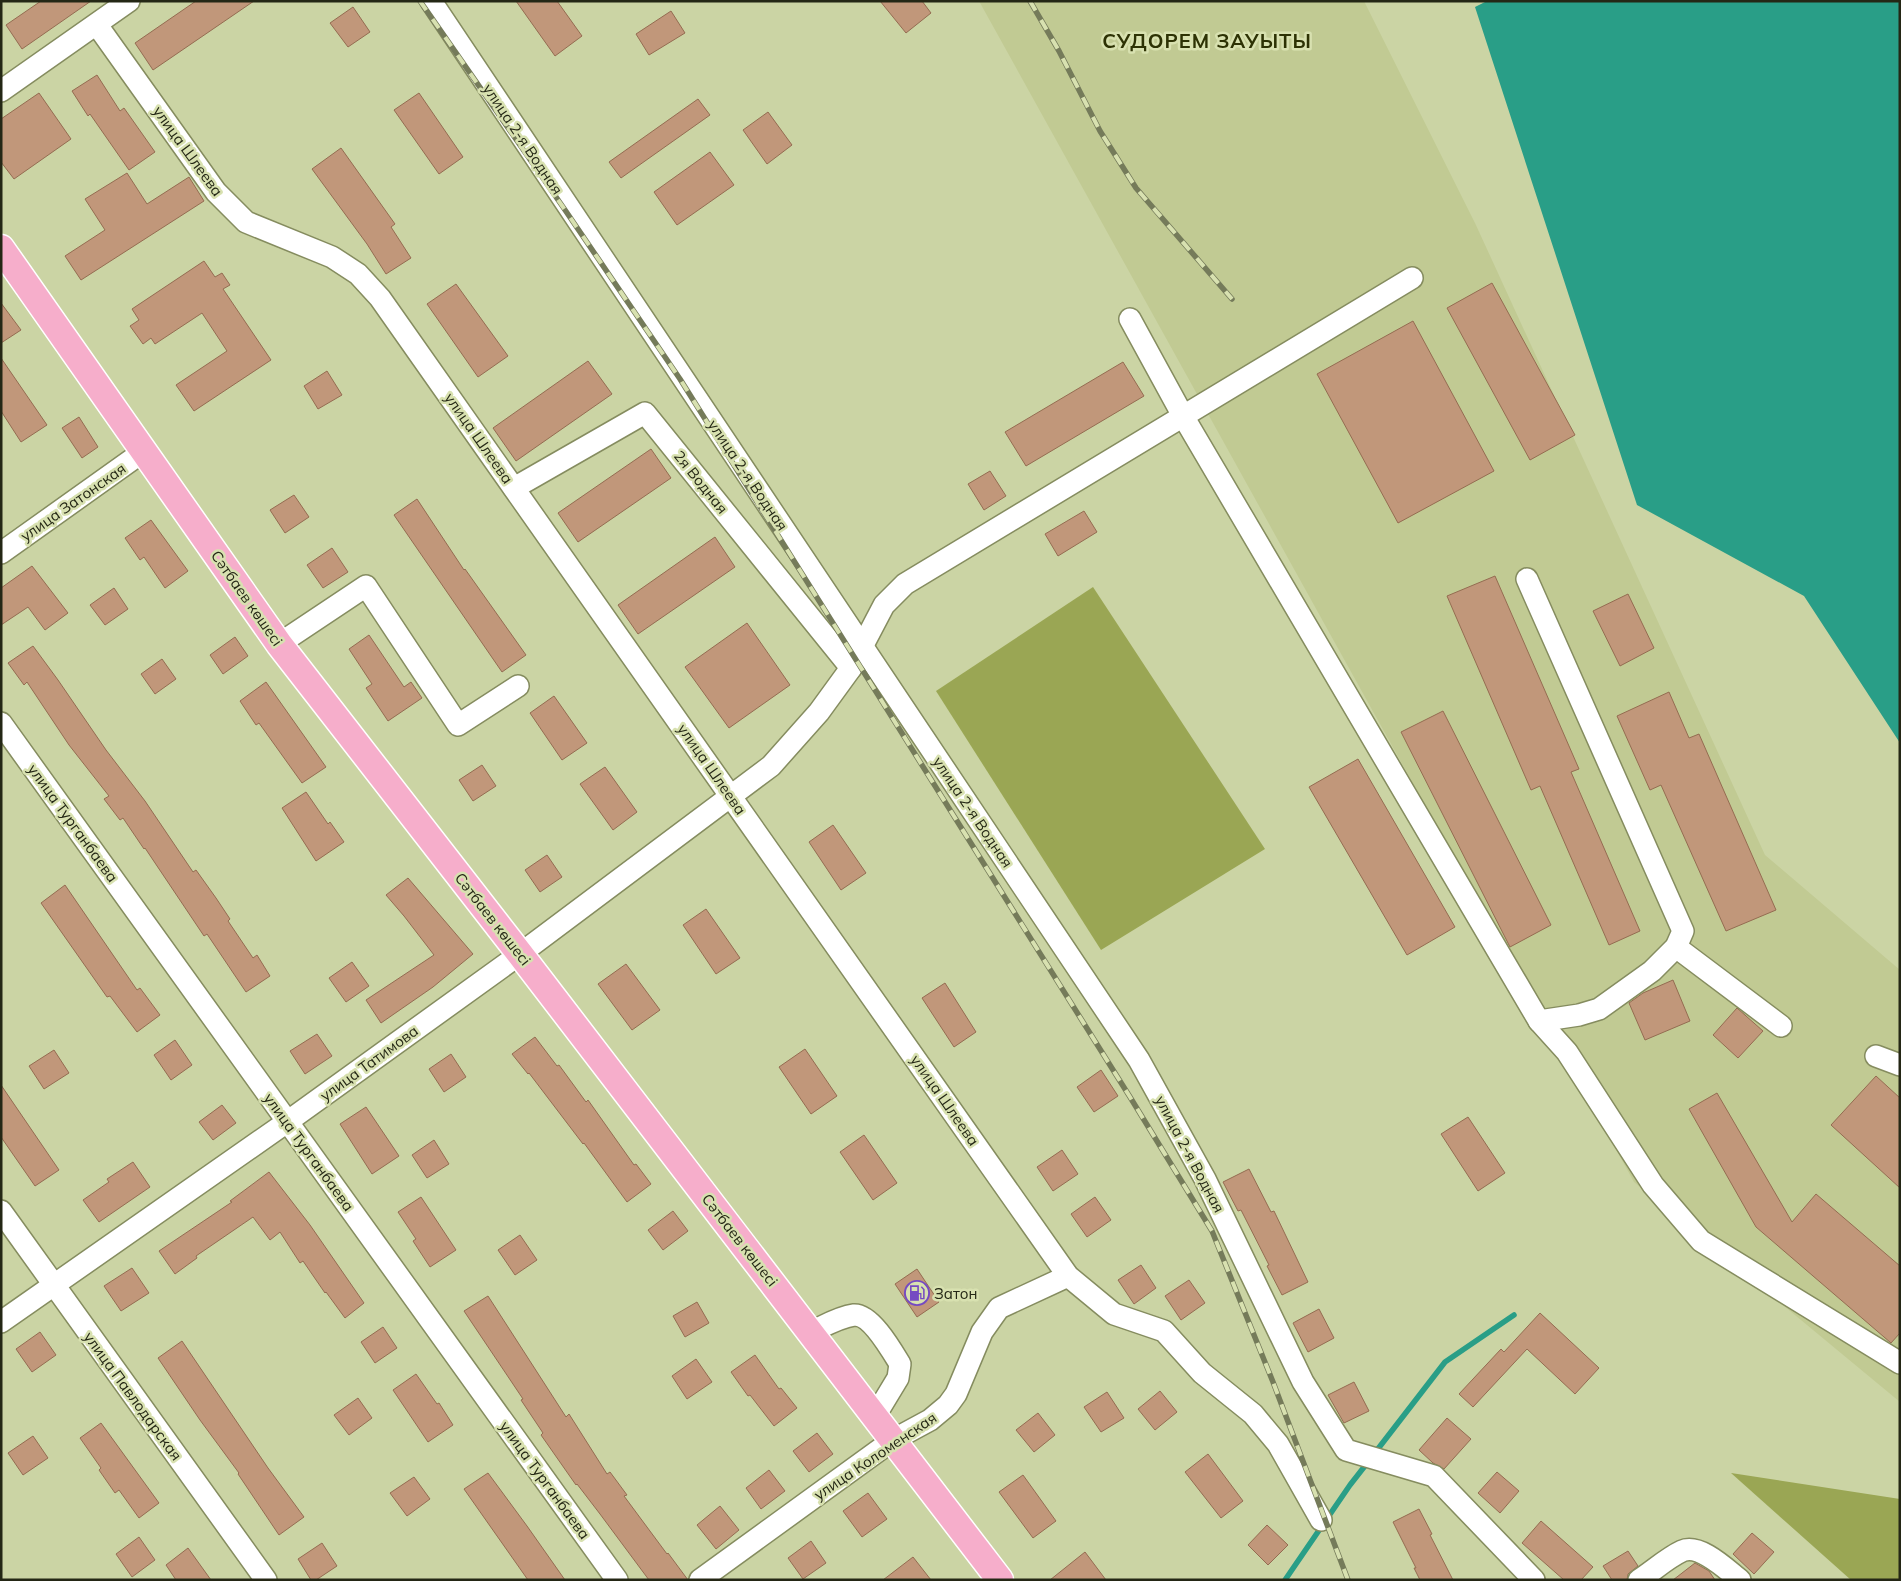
<svg xmlns="http://www.w3.org/2000/svg" width="1901" height="1581" viewBox="0 0 1901 1581" font-family="Mulish,sans-serif">
<style>
.built{fill:#c1ca93}
.green{fill:#9aa654}
.water{fill:#299e87}
.lines{fill:none;stroke-linecap:round;stroke-linejoin:round}
.stream{stroke:#299e87;stroke-width:5.5}
.building{fill:#c1977a;stroke:#946c51}
.minor-casing{stroke:#858c5f;stroke-width:24}
.major-casing{stroke:#fff;stroke-width:29}
.minor{stroke:#fff;stroke-width:21}
.major{stroke:#f6aecb;stroke-width:26}
.rail-casing{stroke:#757b5a;stroke-width:5.5}
.rail{stroke:#d8e1b0;stroke-width:4;stroke-dasharray:11;stroke-linecap:butt}
.labels{text-anchor:middle;dominant-baseline:central;stroke-width:5;stroke-linejoin:round;paint-order:stroke}
.street-label{font-size:15px;fill:#242715;stroke:#d8e1b0}
.poi-label{font-size:15px;fill:#242715;stroke:#d8e1b0;text-anchor:start}
.district-label{font-size:20px;font-weight:bold;letter-spacing:1px;fill:#2d3204;stroke:#d8e1b0}
</style>
<rect width="100%" height="100%" fill="#cbd4a4"/>
<polygon class="built" points="979,1 1364,1 1475,223 1765,855 1900,970 1900,1402 1634,1182"/>
<g class="green">
<polygon points="1093,587 1265,849 1101,950 936,691"/>
<polygon points="1731,1473 1900,1499 1900,1580 1851,1580"/>
</g>
<polygon class="water" points="1487,1 1900,1 1900,743 1804,596 1637,505 1475,7"/>
<g class="lines">
<g class="stream">
<polyline points="1374,1454 1445,1362 1514,1315"/>
<polyline points="1285,1580 1350,1485 1368,1462"/>
</g>
</g>
<g class="building">
<polygon points="41,1 91,1 22,49 6,25"/>
<polygon points="196,1 254,1 153,70 135,43"/>
<polygon points="516,1 557,1 582,36 555,56"/>
<polygon points="880,1 922,1 931,13 906,33"/>
<polygon points="353,7 370,32 348,47 330,23"/>
<polygon points="671,11 685,33 649,55 636,34"/>
<polygon points="97,75 120,111 124,108 155,152 129,170 90,114 88,116 72,91"/>
<polygon points="39,93 71,139 14,179 1,162 1,119"/>
<polygon points="419,93 463,157 439,174 394,110"/>
<polygon points="698,99 710,115 621,178 609,162"/>
<polygon points="768,112 792,145 767,164 743,130"/>
<polygon points="341,148 395,224 391,227 411,258 386,274 367,244 312,169"/>
<polygon points="710,152 734,185 677,225 654,192"/>
<polygon points="127,173 147,204 189,177 204,201 81,280 65,256 105,230 85,199"/>
<polygon points="204,261 215,277 222,273 230,285 223,289 271,360 194,411 176,385 227,351 202,313 155,344 151,338 143,344 130,326 139,320 132,309"/>
<polygon points="1492,283 1575,435 1530,460 1447,308"/>
<polygon points="456,284 508,356 478,377 427,304"/>
<polygon points="1,303 21,330 1,343"/>
<polygon points="1413,321 1494,471 1398,523 1317,374"/>
<polygon points="1,358 47,425 21,442 1,411"/>
<polygon points="588,361 612,394 516,461 493,428"/>
<polygon points="1123,362 1144,396 1026,466 1005,432"/>
<polygon points="327,371 342,395 318,409 304,386"/>
<polygon points="79,417 98,447 82,458 62,428"/>
<polygon points="651,449 671,478 578,542 558,513"/>
<polygon points="990,471 1006,496 984,510 968,484"/>
<polygon points="294,495 309,517 285,533 270,510"/>
<polygon points="417,499 464,570 465,569 526,655 502,672 394,515"/>
<polygon points="1084,511 1097,532 1058,556 1045,534"/>
<polygon points="151,520 188,571 165,588 144,557 140,560 125,538"/>
<polygon points="715,537 735,567 638,634 618,605"/>
<polygon points="332,548 348,572 323,588 307,565"/>
<polygon points="32,566 68,613 45,630 28,607 1,625 1,588"/>
<polygon points="1495,576 1579,769 1571,772 1640,931 1609,945 1540,786 1531,790 1447,596"/>
<polygon points="114,588 128,609 105,625 90,605"/>
<polygon points="1628,594 1654,648 1620,666 1593,611"/>
<polygon points="747,623 790,685 729,728 685,667"/>
<polygon points="369,635 404,687 411,682 422,698 388,721 366,688 372,684 349,649"/>
<polygon points="235,637 248,656 223,674 210,655"/>
<polygon points="33,646 58,680 106,750 145,801 193,872 196,870 216,898 230,919 228,921 253,958 257,955 270,976 246,992 207,934 204,936 145,848 144,849 123,818 120,820 104,799 109,796 69,745 27,682 24,685 8,663"/>
<polygon points="162,659 176,679 155,694 141,674"/>
<polygon points="266,682 326,767 302,783 259,723 256,725 240,701"/>
<polygon points="1669,692 1689,738 1699,734 1776,910 1726,931 1661,785 1650,790 1617,716"/>
<polygon points="554,696 587,743 562,760 530,713"/>
<polygon points="1443,711 1551,925 1510,947 1401,732"/>
<polygon points="1358,759 1455,927 1407,955 1309,787"/>
<polygon points="482,765 496,786 473,801 459,780"/>
<polygon points="605,767 637,812 613,830 580,784"/>
<polygon points="306,792 328,824 330,822 344,842 316,861 282,808"/>
<polygon points="833,825 866,873 841,890 809,842"/>
<polygon points="547,855 562,877 540,892 525,870"/>
<polygon points="408,878 473,954 433,987 381,1023 366,1000 434,955 404,916 386,895"/>
<polygon points="65,885 137,990 140,988 160,1015 137,1032 110,996 107,997 41,903"/>
<polygon points="706,909 740,958 716,974 683,925"/>
<polygon points="352,962 369,986 346,1002 329,978"/>
<polygon points="626,964 660,1010 632,1030 598,984"/>
<polygon points="1673,980 1690,1021 1645,1040 1629,1003 1643,993"/>
<polygon points="945,983 976,1032 954,1047 922,998"/>
<polygon points="1737,1008 1763,1031 1738,1058 1713,1035"/>
<polygon points="317,1034 332,1056 305,1074 290,1051"/>
<polygon points="535,1037 557,1066 559,1065 586,1102 588,1100 634,1165 636,1164 651,1184 627,1202 584,1143 583,1144 529,1073 528,1074 512,1054"/>
<polygon points="175,1040 192,1065 171,1080 154,1055"/>
<polygon points="805,1049 837,1096 811,1114 779,1067"/>
<polygon points="54,1050 69,1073 44,1089 29,1066"/>
<polygon points="451,1054 466,1077 444,1092 429,1069"/>
<polygon points="1101,1070 1118,1096 1094,1112 1077,1087"/>
<polygon points="1876,1076 1900,1098 1900,1188 1831,1125"/>
<polygon points="1,1085 59,1170 35,1186 1,1137"/>
<polygon points="1717,1093 1792,1222 1816,1194 1900,1266 1900,1333 1891,1343 1756,1227 1689,1109"/>
<polygon points="222,1105 236,1123 213,1140 199,1122"/>
<polygon points="366,1107 399,1156 372,1174 340,1124"/>
<polygon points="1468,1117 1505,1173 1478,1191 1441,1134"/>
<polygon points="864,1135 897,1183 873,1200 840,1152"/>
<polygon points="434,1140 449,1164 427,1178 412,1155"/>
<polygon points="1062,1150 1078,1174 1053,1191 1037,1167"/>
<polygon points="133,1162 150,1187 99,1222 83,1200 109,1182 107,1179"/>
<polygon points="1249,1169 1271,1212 1274,1211 1308,1282 1282,1295 1267,1266 1269,1265 1241,1210 1238,1211 1223,1182"/>
<polygon points="269,1172 310,1225 364,1303 345,1318 326,1292 325,1293 303,1261 300,1263 280,1232 270,1240 253,1217 196,1256 197,1258 175,1274 159,1251 232,1202 230,1201"/>
<polygon points="421,1197 456,1250 430,1267 413,1241 416,1239 398,1212"/>
<polygon points="1095,1197 1111,1220 1087,1237 1071,1214"/>
<polygon points="673,1211 688,1231 663,1250 648,1230"/>
<polygon points="520,1235 537,1260 515,1275 498,1250"/>
<polygon points="1141,1265 1156,1288 1134,1304 1118,1280"/>
<polygon points="132,1268 149,1293 121,1311 104,1286"/>
<polygon points="917,1269 939,1302 917,1317 895,1284"/>
<polygon points="1189,1280 1205,1303 1181,1320 1165,1296"/>
<polygon points="488,1296 566,1417 569,1414 607,1474 610,1472 627,1495 624,1496 667,1554 668,1553 688,1580 649,1580 600,1514 577,1484 576,1485 541,1435 543,1433 521,1400 523,1399 464,1311"/>
<polygon points="697,1302 709,1323 685,1337 673,1316"/>
<polygon points="1319,1309 1334,1338 1308,1352 1293,1323"/>
<polygon points="1540,1313 1599,1368 1575,1394 1527,1349 1473,1407 1459,1394 1501,1349 1504,1352"/>
<polygon points="383,1327 397,1348 375,1363 361,1342"/>
<polygon points="40,1332 56,1355 32,1372 16,1349"/>
<polygon points="182,1341 268,1468 304,1517 279,1535 238,1474 239,1473 200,1420 158,1358"/>
<polygon points="755,1355 779,1389 781,1388 797,1408 774,1426 750,1395 748,1396 731,1372"/>
<polygon points="696,1359 712,1382 687,1399 672,1376"/>
<polygon points="416,1374 437,1404 439,1403 453,1425 428,1442 393,1390"/>
<polygon points="1354,1382 1369,1411 1344,1423 1328,1395"/>
<polygon points="1160,1391 1177,1412 1155,1430 1138,1409"/>
<polygon points="1107,1392 1124,1418 1101,1432 1084,1407"/>
<polygon points="358,1398 372,1418 349,1435 334,1415"/>
<polygon points="1038,1413 1055,1435 1034,1452 1016,1430"/>
<polygon points="1447,1418 1471,1439 1444,1469 1433,1463 1419,1450"/>
<polygon points="101,1423 159,1503 139,1518 119,1490 115,1493 99,1470 101,1468 80,1438"/>
<polygon points="817,1433 833,1454 809,1472 793,1451"/>
<polygon points="33,1436 48,1458 23,1475 8,1453"/>
<polygon points="1208,1454 1243,1501 1221,1518 1185,1472"/>
<polygon points="769,1470 785,1491 761,1509 746,1488"/>
<polygon points="1497,1472 1519,1491 1500,1513 1478,1493"/>
<polygon points="488,1473 527,1526 565,1580 528,1580 464,1489"/>
<polygon points="1023,1475 1056,1521 1033,1538 999,1492"/>
<polygon points="414,1477 430,1499 407,1516 390,1493"/>
<polygon points="868,1493 887,1519 862,1537 843,1511"/>
<polygon points="720,1506 739,1530 716,1549 697,1525"/>
<polygon points="1419,1509 1432,1534 1430,1535 1453,1580 1420,1580 1414,1568 1416,1568 1393,1522"/>
<polygon points="1541,1521 1593,1567 1581,1580 1564,1580 1522,1543"/>
<polygon points="1267,1525 1288,1545 1268,1565 1248,1545"/>
<polygon points="1752,1533 1774,1552 1754,1574 1733,1554"/>
<polygon points="139,1537 155,1560 132,1577 116,1554"/>
<polygon points="811,1541 826,1563 803,1579 788,1558"/>
<polygon points="322,1543 337,1566 316,1580 311,1580 298,1559"/>
<polygon points="188,1548 211,1580 176,1580 166,1565"/>
<polygon points="1628,1551 1638,1566 1628,1574 1627,1580 1612,1580 1603,1566"/>
<polygon points="1085,1552 1106,1580 1050,1580"/>
<polygon points="913,1557 931,1580 883,1580"/>
<polygon points="1695,1563 1709,1571 1715,1580 1673,1580"/>
</g>
<g class="lines">
<defs>
<g id="minor">
<polyline points="431,1 1139,1060 1205,1179 1303,1382 1346,1450 1434,1476 1534,1580"/>
<polyline points="97,25 216,192 246,222 332,257 358,274 380,298 1068,1276 1114,1314 1164,1331 1202,1373 1253,1414 1278,1444 1321,1520"/>
<polyline points="1,91 129,1"/>
<polyline points="1130,319 1183,416 1539,1021 1567,1052 1653,1185 1701,1241 1900,1363"/>
<polyline points="514,488 645,413 851,668"/>
<polyline points="1,553 144,451"/>
<polyline points="1527,579 1683,931 1676,947 1652,971 1599,1009 1579,1015 1539,1021"/>
<polyline points="279,644 366,586 458,725 518,686"/>
<polyline points="1,723 617,1580"/>
<polyline points="1676,947 1781,1026"/>
<polyline points="1876,1056 1900,1065"/>
<polyline points="1,1211 266,1580"/>
<polyline points="1,1322 287,1122 520,954 771,766 819,712 851,668 884,605 905,584 1412,278"/>
<path d="M811,1332C824,1326 839,1317 854,1315C871,1314 892,1351 900,1364L898,1378L875,1416"/>
<polyline points="700,1580 893,1440 930,1420 948,1405 956,1394 982,1332 999,1308 1068,1276"/>
<path d="M1639,1580C1653,1571 1667,1558 1682,1551C1700,1543 1727,1570 1740,1580"/>
</g>
<polyline id="major" points="1,248 279,644 520,954 1000,1580"/>
</defs>
<use href="#minor" class="minor-casing"/>
<use href="#major" class="major-casing"/>
<use href="#minor" class="minor"/>
<use href="#major" class="major"/>
<defs>
<g id="rail">
<polyline points="420,1 563,207 680,379 1130,1097 1212,1231 1273,1382 1348,1580"/>
<polyline points="1030,1 1059,51 1100,131 1136,188 1232,299"/>
</g>
</defs>
<use href="#rail" class="rail-casing"/>
<use href="#rail" class="rail"/>
</g>
<defs>
<symbol id="fuel-ring" viewBox="-11 -11 22 22"><circle r="9.5" fill="#d8e1b0" stroke="#754ac2" stroke-width="1.5"/><path d="M-5.5-6h7V0h2V4h1.3V-2.5L3-4.5l.8-.8L6-3V5H2.5V1h-1V6h-7ZM-4.2-4.7v3.2H.2V-4.7Z" fill="#754ac2"/></symbol>
</defs>
<g fill-rule="evenodd">
<use href="#fuel-ring" x="903" y="1279" width="28" height="28"/>
</g>
<g class="labels">
<g class="street-label">
<text transform="translate(523 139) rotate(56)">улица 2-я Водная</text>
<text transform="translate(188 151) rotate(54)">улица Шлеева</text>
<text transform="translate(479 438) rotate(55)">улица Шлеева</text>
<text transform="translate(748 475) rotate(56)">улица 2-я Водная</text>
<text transform="translate(701 482) rotate(51)">2я Водная</text>
<text transform="translate(73 502) rotate(-35)">улица Затонская</text>
<text transform="translate(247 598) rotate(55)">Сәтбаев көшесі</text>
<text transform="translate(712 769) rotate(55)">улица Шлеева</text>
<text transform="translate(973 812) rotate(56)">улица 2-я Водная</text>
<text transform="translate(73 823) rotate(54)">улица Турганбаева</text>
<text transform="translate(493 919) rotate(52)">Сәтбаев көшесі</text>
<text transform="translate(369 1063) rotate(-36)">улица Татимова</text>
<text transform="translate(945 1100) rotate(55)">улица Шлеева</text>
<text transform="translate(309 1152) rotate(54)">улица Турганбаева</text>
<text transform="translate(1190 1154) rotate(62)">улица 2-я Водная</text>
<text transform="translate(740 1240) rotate(52)">Сәтбаев көшесі</text>
<text transform="translate(133 1396) rotate(54)">улица Павлодарская</text>
<text transform="translate(875 1456) rotate(-34)">улица Коломенская</text>
<text transform="translate(545 1480) rotate(54)">улица Турганбаева</text>
</g>
<g class="poi-label">
<text x="934" y="1293">Затон</text>
</g>
<g class="district-label">
<text x="1207" y="40">СУДОРЕМ ЗАУЫТЫ</text>
</g>
</g>
<rect width="1901" height="1581" fill="none" stroke="#242715" stroke-width="5"/>
</svg>
